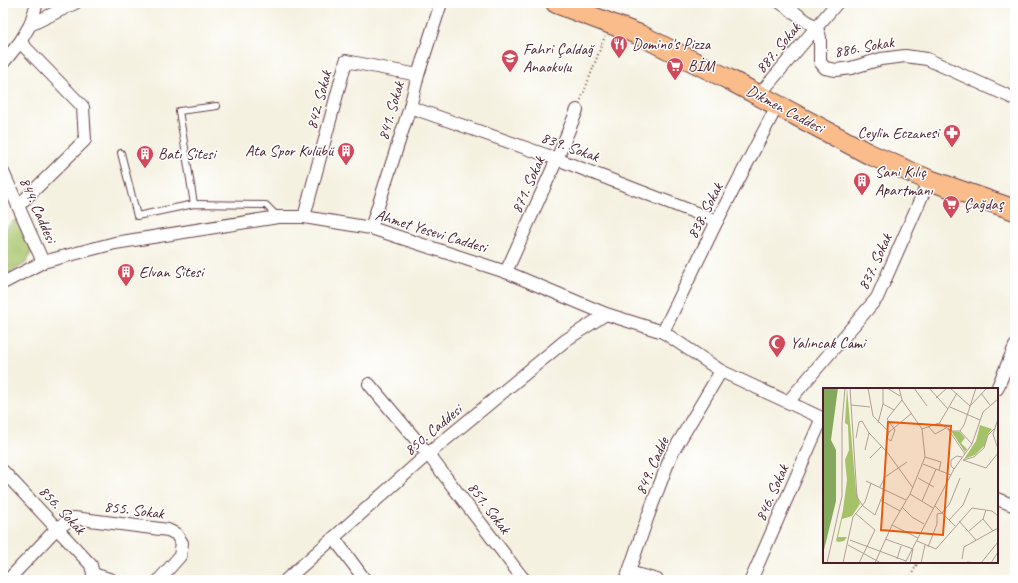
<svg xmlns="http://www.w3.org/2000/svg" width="1018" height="583" viewBox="0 0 1018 583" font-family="Caveat,sans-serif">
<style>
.green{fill:#a6c268;stroke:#78704a}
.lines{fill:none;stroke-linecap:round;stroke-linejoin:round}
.service-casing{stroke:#643e46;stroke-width:8}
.minor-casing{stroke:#643e46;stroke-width:14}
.primary-casing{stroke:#643e46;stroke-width:22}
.path{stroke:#643e46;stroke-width:2;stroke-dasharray:1 3;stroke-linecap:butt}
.service{stroke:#fff;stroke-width:6}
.minor{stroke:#fff;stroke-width:12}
.primary{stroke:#f9bc8a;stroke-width:20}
.labels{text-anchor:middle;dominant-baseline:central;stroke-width:3;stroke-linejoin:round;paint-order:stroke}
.poi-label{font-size:16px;fill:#4a1f2b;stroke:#fff;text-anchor:start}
.street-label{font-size:16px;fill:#4a1f2b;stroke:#fff}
.inset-road{fill:none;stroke:#b19d98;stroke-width:1}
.view{fill:#e8590c;fill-opacity:0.15;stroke:#e8590c;stroke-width:2}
.inset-edge{fill:none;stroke:#4a1f2b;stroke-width:2}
</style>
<rect width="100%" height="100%" fill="#fff"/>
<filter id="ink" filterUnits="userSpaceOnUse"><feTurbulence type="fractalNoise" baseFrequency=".025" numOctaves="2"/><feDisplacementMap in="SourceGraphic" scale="8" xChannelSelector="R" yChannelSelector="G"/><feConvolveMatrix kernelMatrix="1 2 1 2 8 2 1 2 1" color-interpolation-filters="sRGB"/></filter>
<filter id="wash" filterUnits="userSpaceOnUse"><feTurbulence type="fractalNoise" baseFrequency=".012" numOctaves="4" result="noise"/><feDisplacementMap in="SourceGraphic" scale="16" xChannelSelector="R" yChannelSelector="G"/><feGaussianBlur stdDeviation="0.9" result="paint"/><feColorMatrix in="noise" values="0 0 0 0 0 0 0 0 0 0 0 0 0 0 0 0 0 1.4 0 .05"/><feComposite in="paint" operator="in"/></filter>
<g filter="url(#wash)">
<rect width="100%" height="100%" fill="#f5f1e1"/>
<polygon class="green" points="16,219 32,250 26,263 3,277 3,231"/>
</g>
<g filter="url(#ink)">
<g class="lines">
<defs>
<g id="service">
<polyline points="121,153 137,216 194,204 266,205 278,217"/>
<polyline points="194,204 179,111 217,106"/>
</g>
<g id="minor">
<polyline points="781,3 815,27 819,33 820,38 820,62 825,68 836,70 851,68 881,59 905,56 927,59 1015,99"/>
<polyline points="30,25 75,3"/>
<polyline points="3,63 20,42 30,25 37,3"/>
<polyline points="759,95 837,3"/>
<polyline points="410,107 557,159 717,221"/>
<polyline points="3,172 43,262"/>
<polyline points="18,206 85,140 83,107 20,42"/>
<polyline points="304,217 346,61 418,75"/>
<polyline points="371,228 410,107 418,75 441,3"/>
<polyline points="506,272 557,159 577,110"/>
<polyline points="3,283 43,262 115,243 278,217 304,217 371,228 506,272 606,314 663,332 721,371 824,419"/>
<polyline points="663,332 717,221 777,106"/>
<polyline points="369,384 428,454 521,576 525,580"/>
<polyline points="997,389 1015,346"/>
<polyline points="788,402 877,298 929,180"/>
<polyline points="3,471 91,565 93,574"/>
<polyline points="997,499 1015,506"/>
<polyline points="334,538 365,580"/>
<polyline points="629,572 657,580"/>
<polyline points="93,574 112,580"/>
<polyline points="8,580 57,528 74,518 168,530 176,534 182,543 180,556 159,580"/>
<polyline points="286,580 428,454 566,340 606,314"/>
<polyline points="626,580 648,516 671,455 721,371"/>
<polyline points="751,580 822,418"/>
</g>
<polyline id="primary" points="556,3 640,35 728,79 869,154 929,180 1015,210"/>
</defs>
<use href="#service" class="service-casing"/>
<use href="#minor" class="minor-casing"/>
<use href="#primary" class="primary-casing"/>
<g class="path">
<polyline points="581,100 605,36"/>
<polyline points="909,580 918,562"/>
</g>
<use href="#service" class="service"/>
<use href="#minor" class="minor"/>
<use href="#primary" class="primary"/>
</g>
</g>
<defs>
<symbol id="restaurant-pin" viewBox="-11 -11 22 30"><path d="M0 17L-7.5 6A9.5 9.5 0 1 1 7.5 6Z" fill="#d1495b" stroke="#fff"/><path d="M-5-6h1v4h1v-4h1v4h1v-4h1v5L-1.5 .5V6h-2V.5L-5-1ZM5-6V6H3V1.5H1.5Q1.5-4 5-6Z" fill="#fff"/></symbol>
<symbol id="school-pin" viewBox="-11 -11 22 30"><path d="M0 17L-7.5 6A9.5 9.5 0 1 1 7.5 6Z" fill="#d1495b" stroke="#fff"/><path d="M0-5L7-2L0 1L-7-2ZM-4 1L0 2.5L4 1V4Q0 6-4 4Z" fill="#fff"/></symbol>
<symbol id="supermarket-pin" viewBox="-11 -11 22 30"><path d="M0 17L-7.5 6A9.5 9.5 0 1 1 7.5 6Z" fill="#d1495b" stroke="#fff"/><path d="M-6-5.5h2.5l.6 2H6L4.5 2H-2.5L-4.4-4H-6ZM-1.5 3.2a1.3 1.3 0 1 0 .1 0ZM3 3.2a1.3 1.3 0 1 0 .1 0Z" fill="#fff"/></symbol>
<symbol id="pharmacy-pin" viewBox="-11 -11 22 30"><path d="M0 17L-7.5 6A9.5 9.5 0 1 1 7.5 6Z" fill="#d1495b" stroke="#fff"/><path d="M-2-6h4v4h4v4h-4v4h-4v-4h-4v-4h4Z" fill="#fff"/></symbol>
<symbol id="building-pin" viewBox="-11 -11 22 30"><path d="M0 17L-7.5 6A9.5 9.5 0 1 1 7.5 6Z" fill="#d1495b" stroke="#fff"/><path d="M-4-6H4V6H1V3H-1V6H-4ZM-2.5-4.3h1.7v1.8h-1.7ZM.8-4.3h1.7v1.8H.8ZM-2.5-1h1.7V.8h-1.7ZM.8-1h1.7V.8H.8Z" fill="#fff"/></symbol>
<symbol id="mosque-pin" viewBox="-11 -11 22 30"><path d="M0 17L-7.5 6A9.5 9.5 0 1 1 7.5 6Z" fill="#d1495b" stroke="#fff"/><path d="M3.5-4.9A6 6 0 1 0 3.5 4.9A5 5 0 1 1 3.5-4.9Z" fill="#fff"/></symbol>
</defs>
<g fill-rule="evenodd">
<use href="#restaurant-pin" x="609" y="34" width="20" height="27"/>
<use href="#school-pin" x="500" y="48" width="20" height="27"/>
<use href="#supermarket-pin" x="665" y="56" width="20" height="27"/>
<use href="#pharmacy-pin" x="942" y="123" width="20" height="27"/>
<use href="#building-pin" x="336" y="141" width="20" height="27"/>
<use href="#building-pin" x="135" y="144" width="20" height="27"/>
<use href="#building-pin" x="852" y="171" width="20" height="27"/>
<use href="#supermarket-pin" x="941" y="194" width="20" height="27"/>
<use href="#building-pin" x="116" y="262" width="20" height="27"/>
<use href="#mosque-pin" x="767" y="333" width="20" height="27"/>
</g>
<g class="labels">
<g class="poi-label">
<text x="632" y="44">Domino's Pizza</text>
<text x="523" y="49">Fahri Çaldağ<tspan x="523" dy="18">Anaokulu</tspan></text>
<text x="688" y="66">BİM</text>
<text x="939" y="133" text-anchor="end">Ceylin Eczanesi</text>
<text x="333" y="151" text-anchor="end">Ata Spor Kulübü</text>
<text x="158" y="154">Batı Sitesi</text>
<text x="875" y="172">Sani Kılıç<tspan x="875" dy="18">Apartmanı</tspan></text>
<text x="964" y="204">Çağdaş</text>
<text x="139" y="272">Elvan Sitesi</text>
<text x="790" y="343">Yalıncak Cami</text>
</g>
<g class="street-label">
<text transform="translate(864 47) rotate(-10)">886. Sokak</text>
<text transform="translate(778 48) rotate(-50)">887. Sokak</text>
<text transform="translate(319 100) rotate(-75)">842. Sokak</text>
<text transform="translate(785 109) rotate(28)">Dikmen Caddesi</text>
<text transform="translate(391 111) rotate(-74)">841. Sokak</text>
<text transform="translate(570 147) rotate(20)">839. Sokak</text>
<text transform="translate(528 185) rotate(-66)">871. Sokak</text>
<text transform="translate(38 210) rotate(66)">844. Caddesi</text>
<text transform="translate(705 211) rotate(-63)">838. Sokak</text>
<text transform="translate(431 231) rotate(17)">Ahmet Yesevi Caddesi</text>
<text transform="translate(875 262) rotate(-65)">837. Sokak</text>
<text transform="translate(433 430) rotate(-40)">850. Caddesi</text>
<text transform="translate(652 466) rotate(-66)">849. Cadde</text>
<text transform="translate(772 493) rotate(-66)">846. Sokak</text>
<text transform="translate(489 508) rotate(53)">851. Sokak</text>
<text transform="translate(62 510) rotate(47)">856. Sokak</text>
<text transform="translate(134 510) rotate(7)">855. Sokak</text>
</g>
</g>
<g transform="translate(823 388)">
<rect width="175" height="175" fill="#f5f1e1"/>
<path d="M24,0L33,102L37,116L29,128L19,131L15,149H24L21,153L16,154L13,153L20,122L24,92L22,72L26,62L25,37L22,35ZM157,37L169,41L165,46L162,57L152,67L141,71L153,53ZM128,43L137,44L142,50L138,55L144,61L142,64Z" fill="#a6c268"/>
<path d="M0,0H15L8,52L13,62V113L0,166Z" fill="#84a85c"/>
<path class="inset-road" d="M27,0L34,109L40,118L52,127L62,101M45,0L50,28L66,44M64,0L77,8M91,0L104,18M106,0L125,21M127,0L147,18L164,0M158,5L167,17M113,10L124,0M60,16L71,22M28,17L47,19M127,19L157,32M175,31L170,46L175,61M55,35L60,16V0M116,36L134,5M105,38L112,46L123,40M99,41L116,35L129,43H137L141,37L153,0M125,41L142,66M137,43L149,56M66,44L64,50L68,53L72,42L64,31L79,12M66,44L89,25M33,50L36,34L39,33L46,45L64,64L90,100M42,62L46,45M102,69L118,74L116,82M47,70L58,59M140,72L151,69L161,60L165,47L171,41M140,72L163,80L175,65M100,76L128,87M131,81L128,78V72L134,68L139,69M95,90L111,99M43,93L83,112M57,99L62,89L84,74M87,106L110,120M57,112L77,123M99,113L113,81M112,118L132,138M79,119L89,129L101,136M32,125L52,142L36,175M160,131L170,143M126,132L140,117L147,100M136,133L153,152M69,137L95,150M146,143L160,131L163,122M62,151L90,161L87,175M27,152L83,173M94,153L113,161L149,120L169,123L175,128M25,157L58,175M105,159L114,136V126L119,125L127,115L137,90M74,171L78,158M139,171L141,159L175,140M144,174L156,175M4,175L19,108V35L22,0M20,175L30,129L42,114L48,95M52,175L69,137L87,106L102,69L99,41L79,12L76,0M82,175L131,81L149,56L160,24L175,11M98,175L102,157M158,175L175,154M168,175L175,164"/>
<path class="view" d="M65,34L128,38L120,147L58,142Z"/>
<rect width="175" height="175" class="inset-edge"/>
</g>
<rect width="1018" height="583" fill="none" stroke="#fff" stroke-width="16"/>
</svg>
